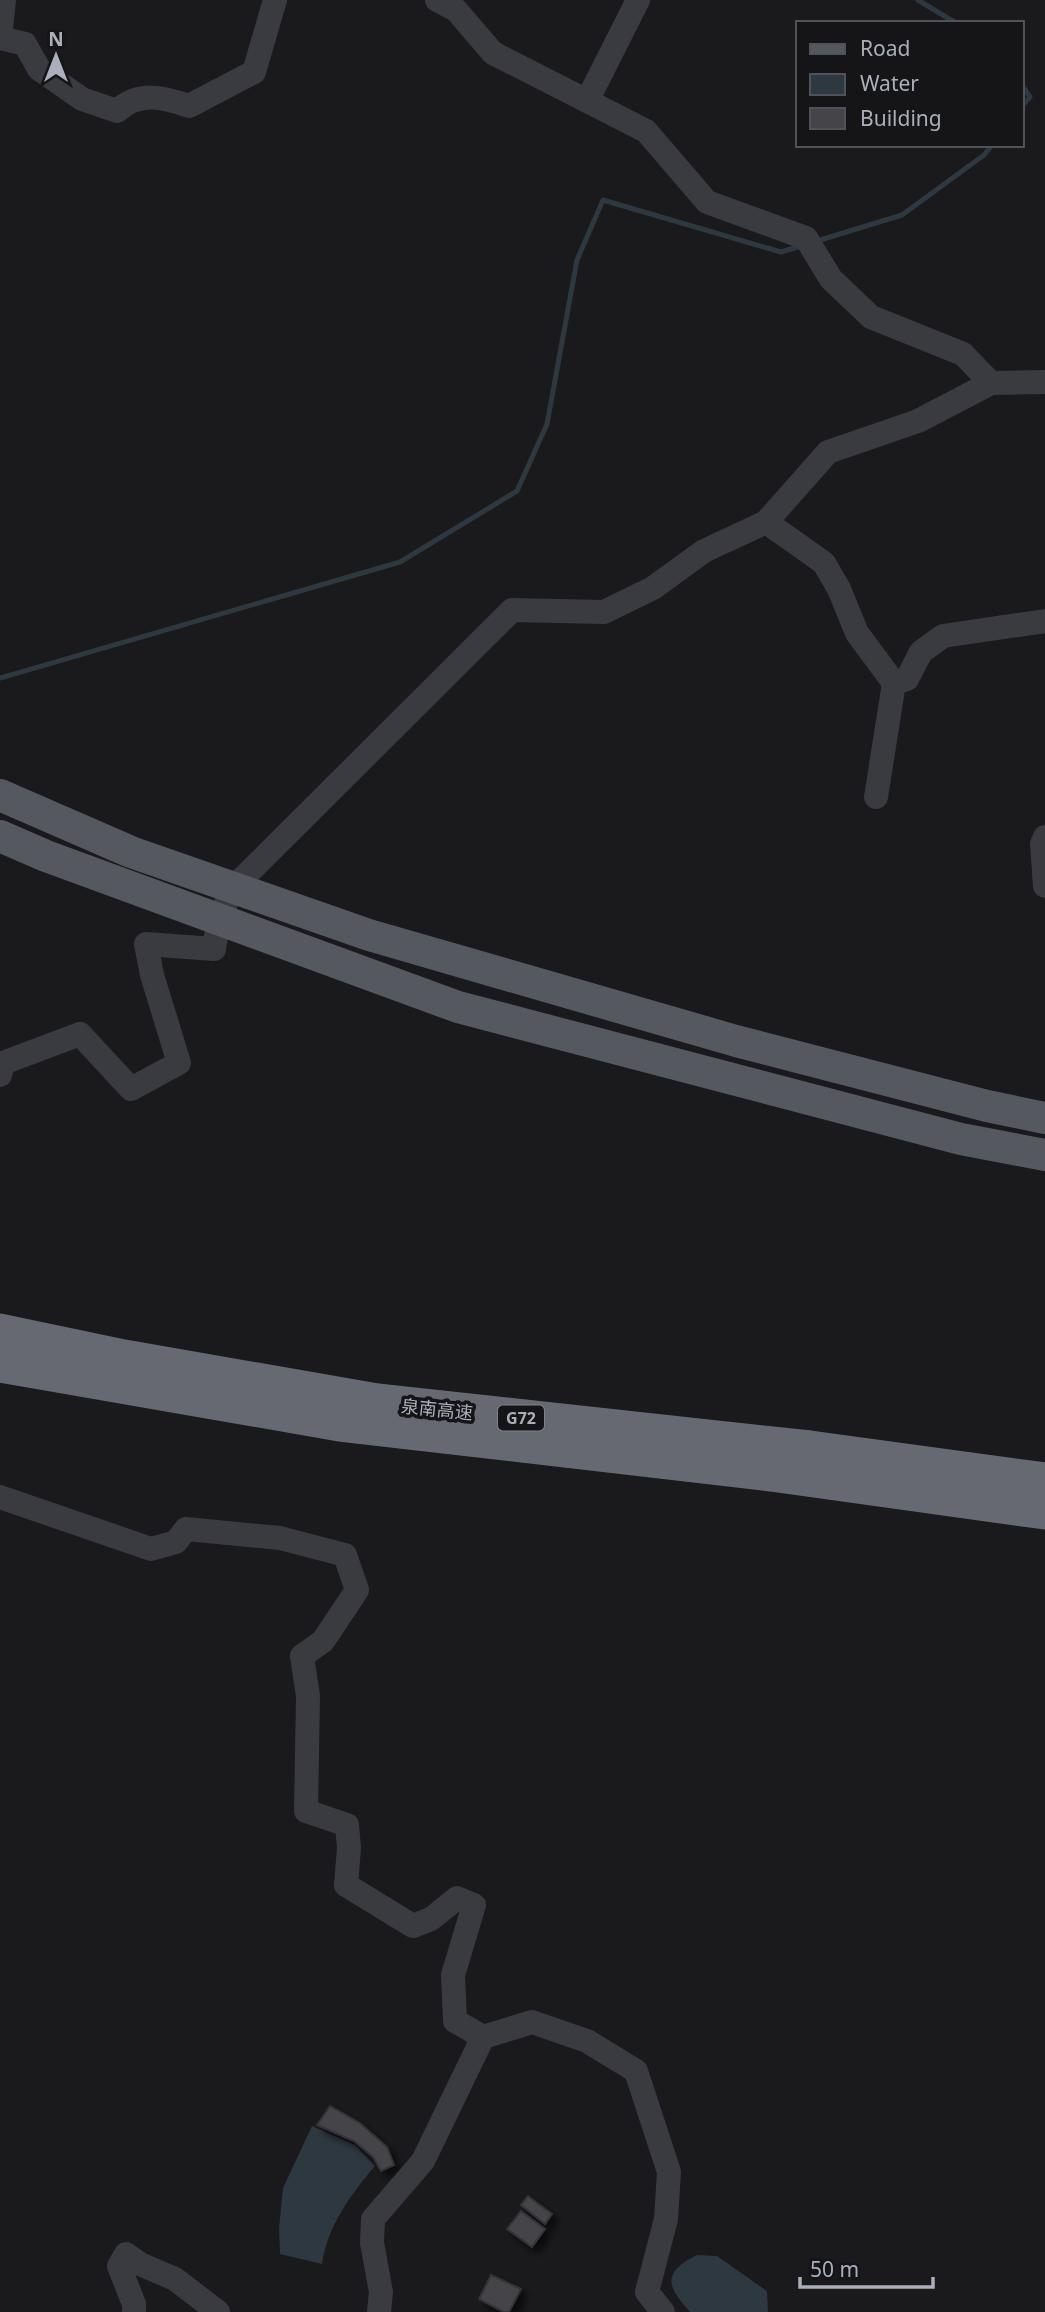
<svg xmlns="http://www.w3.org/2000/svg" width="1045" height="2312" viewBox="0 0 1045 2312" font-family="'Noto Sans','Noto Sans SC',sans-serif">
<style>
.water{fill:#2e3841}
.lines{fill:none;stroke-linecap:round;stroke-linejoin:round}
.stream{stroke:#2e3841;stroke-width:5}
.building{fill:#444449;stroke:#343338;stroke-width:2;filter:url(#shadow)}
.minor{stroke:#3a3b41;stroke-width:24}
.major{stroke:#565860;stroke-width:32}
.highway{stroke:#666972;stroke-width:37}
.labels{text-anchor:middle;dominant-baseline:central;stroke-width:7;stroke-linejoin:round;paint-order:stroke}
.shield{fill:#151417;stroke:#7e808a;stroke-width:2}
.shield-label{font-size:16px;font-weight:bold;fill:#abafbc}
.street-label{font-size:18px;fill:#abafbc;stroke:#151417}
</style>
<defs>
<filter id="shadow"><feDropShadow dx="6" dy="6" stdDeviation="3.5" flood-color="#0009"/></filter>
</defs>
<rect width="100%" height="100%" fill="#1a191c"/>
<g class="water">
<path d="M312,2126L355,2145L375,2166C351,2194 327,2227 322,2264L280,2254L279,2228L283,2188Z"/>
<path d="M697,2255L717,2256L767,2291L768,2312H690C667,2286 661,2273 697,2255Z"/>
</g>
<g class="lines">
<g class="stream">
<polyline points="918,0 956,23"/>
<polyline points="1022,85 1030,97 1022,106"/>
<polyline points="817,241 902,215 984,155 992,145"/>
<polyline points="0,678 400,562 517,491 547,424 577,260 603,200 781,252 801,246"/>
</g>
</g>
<g class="building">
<polygon points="330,2106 360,2123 387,2147 394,2165 381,2171 373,2157 354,2141 317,2125"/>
<polygon points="528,2196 552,2214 545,2224 521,2205"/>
<polygon points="521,2211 545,2229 532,2247 507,2229"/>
<polygon points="491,2275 521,2289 509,2312 504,2312 479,2299"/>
</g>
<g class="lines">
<g class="minor">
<polyline points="437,0 456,10 493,53 646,131 707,202 806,238 831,279 871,317 963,354 991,383"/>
<path d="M0,38L25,44L39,69L82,99L117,111C139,91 163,97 189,106L254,72L275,0"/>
<polyline points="0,38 4,0"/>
<polyline points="587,101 638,0"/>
<polyline points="766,522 824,563 839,589 857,633 894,683"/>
<polyline points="876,797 894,683 907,679 921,652 943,636 1045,621"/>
<polyline points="1045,837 1042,844 1045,886"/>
<polyline points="0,1075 3,1063 80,1034 131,1089 179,1063 152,975 146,944 214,949 219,918 233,888 512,610 604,612 653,588 704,551 766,522 828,452 918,421 991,383 1045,382"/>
<polyline points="0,1497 151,1549 176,1542 186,1529 280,1538 345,1555 357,1590 323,1641 302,1656 308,1696 306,1811 347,1825 349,1848 346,1885 413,1926 431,1919 457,1898 474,1905 453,1975 455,2021 483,2037"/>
<polyline points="134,2312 134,2304 119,2266 126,2254 140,2264 175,2279 218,2312"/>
<polyline points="379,2312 381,2292 372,2243 373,2219 423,2161 483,2037 532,2022 587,2041 636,2071 669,2172 666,2219 647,2292 663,2312"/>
</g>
<g class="major">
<polyline points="0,795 131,852 369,935 736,1041 987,1106 1045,1118"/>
<polyline points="0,836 46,856 458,1007 961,1139 1045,1155"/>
</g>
<g class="highway">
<polyline points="0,1332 124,1358 377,1402 810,1449 1045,1481"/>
<polyline points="0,1364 340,1423 771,1473 1045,1511"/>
</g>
</g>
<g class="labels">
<rect class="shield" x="498" y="1405.5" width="46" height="25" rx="5"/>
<g class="shield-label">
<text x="521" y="1418">G72</text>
</g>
<g class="street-label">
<text transform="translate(437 1409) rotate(6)">泉南高速</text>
</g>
</g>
<rect x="796" y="21" width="228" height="126" fill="#151417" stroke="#515259" stroke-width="2"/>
<rect x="810" y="44" width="35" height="10" fill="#565860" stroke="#515259" stroke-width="2"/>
<text x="860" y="56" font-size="21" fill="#abafbc">Road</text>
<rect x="810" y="74" width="35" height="21" fill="#2e3841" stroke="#515259" stroke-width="2"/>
<text x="860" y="91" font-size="21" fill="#abafbc">Water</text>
<rect x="810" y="108" width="35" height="21" fill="#444449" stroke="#515259" stroke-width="2"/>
<text x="860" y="126" font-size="21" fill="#abafbc">Building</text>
<g transform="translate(56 56)" stroke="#151417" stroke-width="5" paint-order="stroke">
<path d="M0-5L12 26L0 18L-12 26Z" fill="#abafbc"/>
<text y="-10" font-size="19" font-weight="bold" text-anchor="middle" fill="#abafbc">N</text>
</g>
<path d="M800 2277v10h133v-10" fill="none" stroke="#abafbc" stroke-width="3.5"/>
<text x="810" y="2277" font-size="21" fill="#abafbc" stroke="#151417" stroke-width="5" paint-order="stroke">50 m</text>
</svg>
